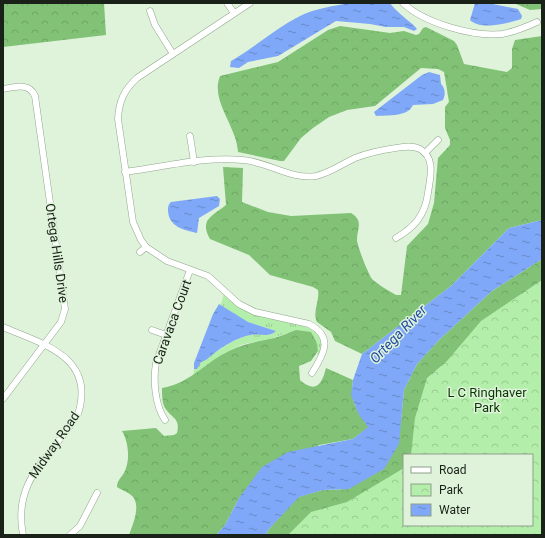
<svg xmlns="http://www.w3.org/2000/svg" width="545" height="538" viewBox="0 0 545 538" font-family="Roboto,sans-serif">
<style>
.grass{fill:url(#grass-tufts)}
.forest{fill:url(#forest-crowns);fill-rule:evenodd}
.park{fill:url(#park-crowns)}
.water{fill:url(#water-ripples)}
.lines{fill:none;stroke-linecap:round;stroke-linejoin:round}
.minor-casing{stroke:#92a68e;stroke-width:7}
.minor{stroke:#fff;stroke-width:6}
.labels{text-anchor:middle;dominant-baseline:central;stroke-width:3;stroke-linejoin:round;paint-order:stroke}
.street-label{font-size:13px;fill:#192118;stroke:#def3da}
.park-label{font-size:13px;fill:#093602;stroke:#def3da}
.water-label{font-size:14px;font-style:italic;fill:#224aa5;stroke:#def3da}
</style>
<defs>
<pattern id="grass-tufts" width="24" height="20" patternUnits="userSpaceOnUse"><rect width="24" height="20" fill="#b4eeab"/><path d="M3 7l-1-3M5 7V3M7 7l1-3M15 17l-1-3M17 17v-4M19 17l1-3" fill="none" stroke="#9acc92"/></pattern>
<pattern id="forest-crowns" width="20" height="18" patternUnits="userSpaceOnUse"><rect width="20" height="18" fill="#81c276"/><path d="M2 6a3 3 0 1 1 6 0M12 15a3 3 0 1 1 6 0" fill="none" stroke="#6fa665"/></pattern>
<pattern id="park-crowns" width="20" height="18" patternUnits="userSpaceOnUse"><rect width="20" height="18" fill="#b4eeab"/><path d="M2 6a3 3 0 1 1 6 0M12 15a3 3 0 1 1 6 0" fill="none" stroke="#9acc92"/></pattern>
<pattern id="water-ripples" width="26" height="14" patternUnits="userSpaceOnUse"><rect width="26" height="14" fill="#80a8f8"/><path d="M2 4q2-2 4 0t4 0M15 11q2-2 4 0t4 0" fill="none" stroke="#6888c8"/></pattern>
</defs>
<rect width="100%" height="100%" fill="#def3da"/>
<path class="grass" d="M224,293C231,300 239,308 248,312C269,322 333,319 320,355H317L318,351L296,330L270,339L243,344L224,353L193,377L194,369H197L199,363C215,354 232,338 251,335C258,333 266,336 273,334V330L248,322L233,315L221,305Z"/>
<g class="forest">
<polygon points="3,3 104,3 106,35 3,47"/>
<polygon points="498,3 542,3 542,9 530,10 516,4"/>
<path d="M340,26L390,33L404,31L416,35L419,34L423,28L426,27L454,41L457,45L464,64L507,72L512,68V49L515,40L542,36V220L509,228L451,286L362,354L335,341L331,332L317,322C312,312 320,301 318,290L313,287L270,275L249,255L210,239C199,220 212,216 226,205L223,167L243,168L242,202L268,212L291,216L351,213C364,221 357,228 357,240C357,245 369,277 373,280C380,286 389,291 396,295H401L407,246L428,224L434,203L438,158L450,145V140L445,128V107L449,102L444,72L438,69L421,68L375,106L347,110L329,117L313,128L301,138L284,161H280L238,152C237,126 210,101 220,76L278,62L328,30Z"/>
<path d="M542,259V535H266L268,530L298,497L323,490L349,489L401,421L404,390L417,364L439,340L492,291ZM404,455H532V525H404Z"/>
<path d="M296,330L311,332L316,341L318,351L311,361L299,366L300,380C316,394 322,384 326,368L353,380C350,402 356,410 369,427L353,439L319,445L239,498L225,525L216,535H129C133,524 142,504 131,495C128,492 121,490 117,487C117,479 124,476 126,468C130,457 128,441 122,431L156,428L164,436L174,435L177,433C181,418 171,418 165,408C162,403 162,394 162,388C188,384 203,365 225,353C242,344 252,343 269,339C278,338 287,333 296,330Z"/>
</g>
<polygon class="park" points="542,280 542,535 288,535 311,512 347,502 404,468 404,525 532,525 532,455 411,455 415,418 427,378 447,361 481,321"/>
<g class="water">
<path d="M350,3H390C396,12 415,25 417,29L414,31L404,27H386L370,24L336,21L278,56L248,62L239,68L230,67L231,61C254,48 276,28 300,16C316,8 334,6 350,3Z"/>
<path d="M475,3H488L518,9L522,16L521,19C509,23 481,31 470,20Z"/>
<path d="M429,72L440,75L441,84C445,88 446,94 443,100L433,104L413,105C408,117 387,115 376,116L374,112L422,75Z"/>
<path d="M217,196L220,199L219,206L199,218L197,233C184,230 169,227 168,211C168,207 168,205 171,202Z"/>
<polygon points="542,220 542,259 492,291 439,340 417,364 404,390 399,444 384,469 349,489 323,490 299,497 268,530 266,535 216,535 225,525 239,498 262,467 288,452 353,439 368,427 359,415 351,395 353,380 362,354 451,286 509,228"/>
<path d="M219,304L248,322L276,331C269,338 260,333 251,335C238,337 223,346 212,355C208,358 207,360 201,362L197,369H194V363L213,314Z"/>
</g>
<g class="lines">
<defs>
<g id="minor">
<polyline points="227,3 234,13"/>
<path d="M250,3L137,78C124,90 119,101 118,119L133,222L141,240L146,247L167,261L208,276L239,304L255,312L309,324C334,337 324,354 312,373"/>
<path d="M403,3C424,23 473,37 502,34C514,32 526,27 537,22"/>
<polyline points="150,11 155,25 173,54"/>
<path d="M3,89C15,87 29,82 35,96L65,309L61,322L3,399"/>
<polyline points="190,136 194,162"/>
<polyline points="425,153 438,140"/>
<path d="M125,172C164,167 204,156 243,160C268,162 291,180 316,176C330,173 342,164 355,158C368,153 382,150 396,148C403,147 412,145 420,149C436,158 430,178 428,193C425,215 415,227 396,238"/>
<polyline points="140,252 146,247"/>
<path d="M3,327C43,344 96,357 78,414C52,457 12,478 23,535"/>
<polyline points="152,330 166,335"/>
<path d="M165,420C155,405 153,381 156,363L190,270"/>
<polyline points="70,535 80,526 97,493"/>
</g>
</defs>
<use href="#minor" class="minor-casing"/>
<use href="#minor" class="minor"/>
</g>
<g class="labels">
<g class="street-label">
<text transform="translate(57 253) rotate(82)">Ortega Hills Drive</text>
<text transform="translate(172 322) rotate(-70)">Caravaca Court</text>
<text transform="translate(54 445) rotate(-55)">Midway Road</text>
</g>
<g class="park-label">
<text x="487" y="392">L C Ringhaver<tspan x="487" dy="15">Park</tspan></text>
</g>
<g class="water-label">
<text transform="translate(398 334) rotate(-46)">Ortega River</text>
</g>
</g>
<rect width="545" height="538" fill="none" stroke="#192118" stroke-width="8"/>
<rect x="403" y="454" width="130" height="72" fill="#def3da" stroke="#8f9f8c"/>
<rect x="411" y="467" width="20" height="6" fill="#ffffff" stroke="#8f9f8c"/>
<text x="439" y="474" font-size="12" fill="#192118">Road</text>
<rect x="411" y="484" width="20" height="12" fill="url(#park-crowns)" stroke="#8f9f8c"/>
<text x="439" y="494" font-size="12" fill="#192118">Park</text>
<rect x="411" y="504" width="20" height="12" fill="url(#water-ripples)" stroke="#8f9f8c"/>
<text x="439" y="514" font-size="12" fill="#192118">Water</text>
</svg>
